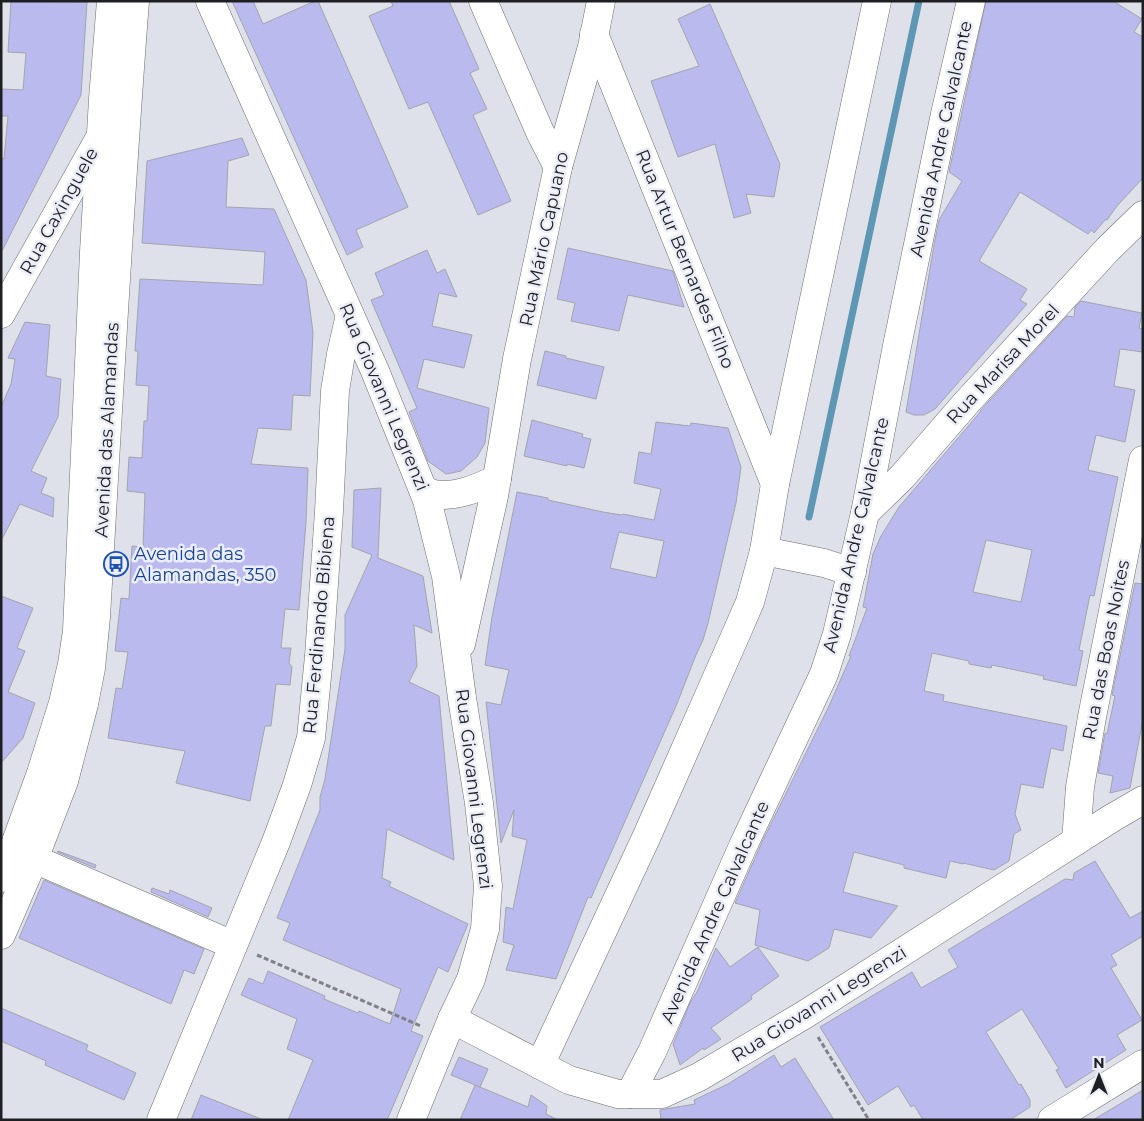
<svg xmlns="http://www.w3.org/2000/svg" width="1144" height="1121" viewBox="0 0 1144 1121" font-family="Montserrat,sans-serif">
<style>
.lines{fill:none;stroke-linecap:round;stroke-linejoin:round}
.stream{stroke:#5e97b3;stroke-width:7}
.building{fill:#babaee;stroke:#a3a4ad;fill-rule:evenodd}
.minor-casing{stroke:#6a6d75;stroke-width:29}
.path{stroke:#7f8187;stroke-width:3;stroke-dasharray:5 2.5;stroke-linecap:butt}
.minor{stroke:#fff;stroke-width:28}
.labels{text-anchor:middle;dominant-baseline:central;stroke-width:5;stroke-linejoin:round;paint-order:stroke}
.street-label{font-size:18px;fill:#1e1f22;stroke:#ebeef8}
.transit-label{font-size:18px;fill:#164399;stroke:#ebeef8;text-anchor:start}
</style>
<rect width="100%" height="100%" fill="#dee1ea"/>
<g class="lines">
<polyline class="stream" points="809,517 919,1"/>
</g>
<g class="building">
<polygon points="11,1 87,2 81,95 1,253 1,158 4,159 8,116 1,116 1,89 23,90 26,53 8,52"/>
<polygon points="232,1 253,1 263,24 315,1 318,1 341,53 408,207 356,230 363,247 347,255"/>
<polygon points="391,1 449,1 479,69 470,73 487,109 473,115 511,201 478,215 428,102 409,109 369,16 393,6"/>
<polygon points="986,1 1113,1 1142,19 1134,32 1143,37 1143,178 1117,206 1107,220 1106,219 1094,233 1091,230 1088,234 1020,192 979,261 1027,289 1020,300 1027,304 935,409 924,415 914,415 906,412 934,245 939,220 962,181 949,172"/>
<polygon points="710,4 780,164 774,197 746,194 751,213 734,218 715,144 678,157 651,81 699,66 678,19"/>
<polygon points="242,138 249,155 228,161 226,207 274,209 306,280 313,332 310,396 293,395 291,430 258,428 251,464 308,468 306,522 299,610 285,609 281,648 291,648 289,663 292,667 290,685 276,684 271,726 265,726 250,801 176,783 185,751 108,738 116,688 122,689 128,652 115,651 121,598 129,599 132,546 143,547 145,493 127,491 129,457 142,458 144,421 147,421 149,386 136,385 138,351 135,351 140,279 263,285 265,252 142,243 147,161"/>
<polygon points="568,248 673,271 684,307 628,295 619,331 571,321 575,303 557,299"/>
<polygon points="427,250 437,273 445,269 457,297 439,293 432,326 472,335 464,368 424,359 417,388 489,408 485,443 477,457 461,471 446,474 428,461 409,412 417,408 371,300 384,295 375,273"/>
<path d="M1081,301L1142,313L1139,328L1143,329V352L1120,349L1114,386L1135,390L1125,442L1096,435L1088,470L1118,477L1094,596L1090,595L1079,650L1083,651L1076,686L1043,679L1044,676L992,665L991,668L969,664V661L932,653L924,691L944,695L943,701L1067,726L1063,751L1051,748L1043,788L1021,784L1015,814L1021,830L1014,834L1009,861L994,870L963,863V864L950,861L946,878L904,868V865L854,852L843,892L898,906L871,938L834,929L829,948L808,961L755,945L760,910L735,903L763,840L829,706L851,656H849L867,608L863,607L873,554L881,536L899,507L981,411H980L1067,316L1074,317L1075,307ZM986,540L1032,550L1021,602L973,592Z"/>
<polygon points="25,322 50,325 46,376 61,379 58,417 31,471 47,478 41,493 54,498 53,517 20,504 1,541 1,407 11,384 15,359 8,358"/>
<polygon points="545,351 566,356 566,358 604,367 596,399 537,385"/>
<polygon points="532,420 583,434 582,437 591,439 584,468 567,464 567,466 524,456"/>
<path d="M656,422L690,426L691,423L728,428L741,467L736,503L708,623L703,640L696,655L676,706L591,898L588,897L556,979L506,970L514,945L503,942L506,907L513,909L527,840L512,836L514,810L501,843L486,702L501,705L509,670L485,665L492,617L517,492L548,498V500L603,512L622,515L623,514L654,520L661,489L634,483L639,452L651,454ZM619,532L664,541L656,578L610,568Z"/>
<polygon points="381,488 378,558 423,576 432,633 414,625 417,666 409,682 439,696 454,860 387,829 382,878 391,882 389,886 468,924 448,972 438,967 411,1031 423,1036 387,1120 288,1120 313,1060 287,1049 297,1019 241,995 249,978 263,984 268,971 325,996 324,999 358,1013 359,1011 390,1024 401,989 283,940 290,923 277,918 320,810 320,797 325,779 345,649 345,615 372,555 352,547 354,490"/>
<polygon points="1135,583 1143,584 1143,719 1130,788 1110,793 1113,776 1098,773 1105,733 1107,734 1115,696 1112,695"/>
<polygon points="1,596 33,608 17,648 25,651 8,692 35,703 23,738 1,763"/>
<polygon points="58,851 96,865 95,868 57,852"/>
<polygon points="1095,861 1130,918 1143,911 1143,936 1111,955 1117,965 1111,968 1142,1020 1117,1035 1126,1050 1066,1088 1056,1070 1059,1069 1022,1009 986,1032 1019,1085 1021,1084 1030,1100 1030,1107 1010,1120 923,1120 914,1105 911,1107 898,1086 868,1105 820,1027 912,972 921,988 958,967 948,950 1065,879 1073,880 1074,873"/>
<polygon points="44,880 204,949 194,974 184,970 171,1004 19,938"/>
<polygon points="152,888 169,894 170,890 212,908 208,917 151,892"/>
<polygon points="758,947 779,976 751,996 752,999 711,1028 721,1039 704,1050 703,1048 680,1065 673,1044 691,1001 697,992 716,948 730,967"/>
<polygon points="1,1008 88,1045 86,1050 136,1073 124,1100 45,1065 46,1061 1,1041"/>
<polygon points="774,1055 781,1067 795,1058 834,1120 661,1120 660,1110 695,1104 694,1100 728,1084"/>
<polygon points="459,1057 488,1069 480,1087 451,1075"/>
<polygon points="475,1085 528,1107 531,1095 547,1106 546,1114 558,1120 460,1120"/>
<polygon points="1143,1090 1143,1120 1093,1120"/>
<polygon points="201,1095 261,1119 261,1120 191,1120"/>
</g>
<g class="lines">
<defs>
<g id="minor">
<polyline points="210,1 375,371 427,500 446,576 462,698 479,803 488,886 485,929 471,979 452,1019 411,1120"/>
<polyline points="483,1 540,132 558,167"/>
<polyline points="594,34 775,484"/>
<polyline points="1,314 98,141"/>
<path d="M423,489C426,491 430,493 434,494C455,498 478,488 497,479"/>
<polyline points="865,513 902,477 967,402 1108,249 1143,215"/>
<polyline points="764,551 824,563 852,572"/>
<polyline points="461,644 494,496 517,359 558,167 592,47 601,1"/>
<polyline points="1076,841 1080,787 1092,717 1143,460"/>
<polyline points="34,859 233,945"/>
<polyline points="1,878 13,850 41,773 63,703 72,664 77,631 94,252 103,99 111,1"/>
<path d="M1,935L34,859L64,781L84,704L91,668L96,617C108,412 119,206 135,1"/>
<polyline points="452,1019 569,1080 618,1094 662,1094 699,1077 804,1015 1112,818 1143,800"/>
<polyline points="540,1065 646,838 733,641 750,602 764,551 775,484 877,1"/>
<polyline points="630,1094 652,1052 743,846 824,674 837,634 865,513 897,346 945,114 971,1"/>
<polyline points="161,1120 276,842 297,785 311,738 319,656 329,511 335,391 341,354 350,315"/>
<polyline points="1052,1120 1143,1064"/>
</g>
</defs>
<use href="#minor" class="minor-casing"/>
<g class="path">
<polyline points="257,955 421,1026"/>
<polyline points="818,1037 869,1120"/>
</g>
<use href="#minor" class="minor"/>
</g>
<defs>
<symbol id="bus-ring" viewBox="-11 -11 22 22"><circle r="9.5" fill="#ebeef8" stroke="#1a4fb4" stroke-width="1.5"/><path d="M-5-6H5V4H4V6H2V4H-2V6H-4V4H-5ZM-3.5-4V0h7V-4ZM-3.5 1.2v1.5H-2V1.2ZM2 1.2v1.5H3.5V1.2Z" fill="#1a4fb4"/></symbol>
</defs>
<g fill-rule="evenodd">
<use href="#bus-ring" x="102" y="550" width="28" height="28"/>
</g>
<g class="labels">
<g class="street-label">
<text transform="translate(941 139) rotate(-78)">Avenida Andre Calvalcante</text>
<text transform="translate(59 211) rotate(-61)">Rua Caxinguele</text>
<text transform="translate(544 239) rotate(-78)">Rua Mário Capuano</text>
<text transform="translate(685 259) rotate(68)">Rua Artur Bernardes Filho</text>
<text transform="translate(1003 364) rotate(-47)">Rua Marisa Morel</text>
<text transform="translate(384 397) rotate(67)">Rua Giovanni Legrenzi</text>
<text transform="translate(107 430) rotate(-87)">Avenida das Alamandas</text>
<text transform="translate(856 535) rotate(-77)">Avenida Andre Calvalcante</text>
<text transform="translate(319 625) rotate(-85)">Rua Ferdinando Bibiena</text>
<text transform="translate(1106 650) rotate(-79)">Rua das Boas Noites</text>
<text transform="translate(474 789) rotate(83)">Rua Giovanni Legrenzi</text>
<text transform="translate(715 912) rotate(-66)">Avenida Andre Calvalcante</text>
<text transform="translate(819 1004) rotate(-32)">Rua Giovanni Legrenzi</text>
</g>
<g class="transit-label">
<text x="134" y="554">Avenida das<tspan x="134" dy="21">Alamandas, 350</tspan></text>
</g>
</g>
<rect width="1144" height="1121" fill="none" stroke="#1e1f22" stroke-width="5"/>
<g transform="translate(1099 1076)" stroke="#ebeef8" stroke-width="4" paint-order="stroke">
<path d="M0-4L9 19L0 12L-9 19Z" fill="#1e1f22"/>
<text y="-8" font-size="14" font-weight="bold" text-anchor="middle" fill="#1e1f22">N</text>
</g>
</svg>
